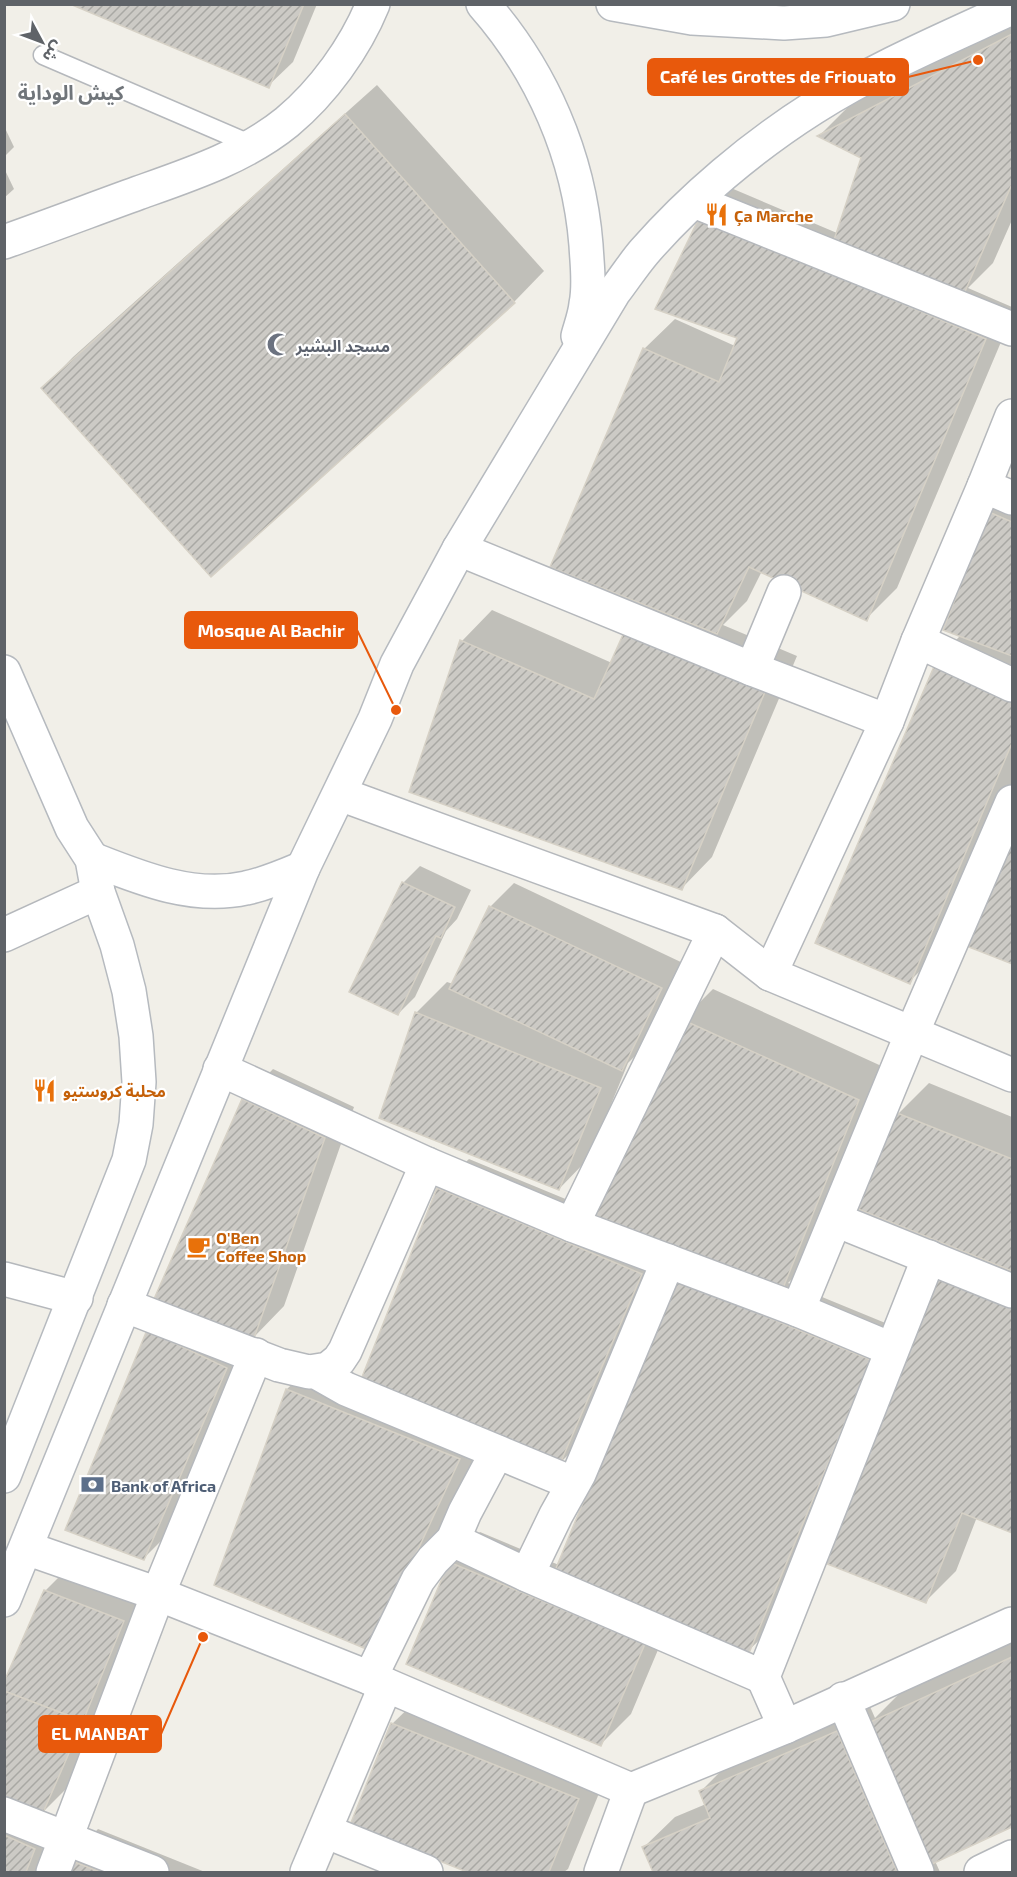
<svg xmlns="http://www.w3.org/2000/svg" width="1017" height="1877" viewBox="0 0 1017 1877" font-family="'Exo 2','Noto Sans Arabic',sans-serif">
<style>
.shadow{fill:#0003}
.building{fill:url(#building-hatch);stroke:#d6d1c6;stroke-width:1.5}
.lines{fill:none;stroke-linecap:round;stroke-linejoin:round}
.lane-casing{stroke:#b5b8bc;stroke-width:21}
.street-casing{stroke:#b5b8bc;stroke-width:36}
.secondary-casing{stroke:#b6babf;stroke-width:36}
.lane{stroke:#fff;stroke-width:18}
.street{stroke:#fff;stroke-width:33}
.secondary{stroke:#fff;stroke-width:33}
.labels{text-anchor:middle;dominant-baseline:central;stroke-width:4.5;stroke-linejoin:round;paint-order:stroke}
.food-label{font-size:16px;font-weight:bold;fill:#c56008;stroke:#fff;text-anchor:start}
.worship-label{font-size:16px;font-weight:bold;fill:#5b616d;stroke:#fff;text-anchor:start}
.service-label{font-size:16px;font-weight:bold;fill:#4e5e75;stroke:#fff;text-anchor:start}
.quarter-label{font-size:20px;font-weight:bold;fill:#70757a;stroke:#fff}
.leader{fill:none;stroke:#e8590c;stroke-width:2}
.callout-dot{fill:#e8590c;stroke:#fff;stroke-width:2}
.callout{fill:#e8590c;stroke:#e8590c;stroke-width:2}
.callout-label{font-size:18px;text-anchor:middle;font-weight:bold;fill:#fff}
</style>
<defs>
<pattern id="building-hatch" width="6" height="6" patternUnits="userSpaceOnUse" patternTransform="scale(1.5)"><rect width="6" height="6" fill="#cccac5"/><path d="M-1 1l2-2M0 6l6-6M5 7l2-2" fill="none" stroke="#a9a8a4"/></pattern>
</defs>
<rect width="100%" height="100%" fill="#f1efe8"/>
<g class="shadow">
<polygon points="74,4 317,4 293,62 268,86"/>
<polygon points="1012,21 1012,220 993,263 968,288 1012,307 1012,316 897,588 866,619 762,571 747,601 723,625 797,656 712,857 682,888 462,641 492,610 612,663 627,629 651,606 644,349 675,319 735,346 739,337 701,219 731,188 837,233 862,157 820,135 850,105"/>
<polygon points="377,85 544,271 514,302 43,388 73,357"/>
<polygon points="4,126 14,147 4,157"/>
<polygon points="4,168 14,189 4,198"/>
<polygon points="1012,490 1012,782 940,951 909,982 940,656 961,635 990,512"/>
<polygon points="1012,828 1012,963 966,945"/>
<polygon points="420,866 471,890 457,919 446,931 415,997 398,1014 403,883"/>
<polygon points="514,883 685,964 646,1045 628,1063 589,1158 559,1189 381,1117 417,1012 447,982 453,984 490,907"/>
<polygon points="713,989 888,1069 811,1260 788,1283 900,1329 779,1621 748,1651 671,1619 631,1714 601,1744 450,1562 480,1532 559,1565 700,1257 589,1434 558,1465 486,1436 401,1619 216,1585 287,1389 318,1359 364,1378 438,1189 469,1159 597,1212 682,1020"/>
<polygon points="273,1069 354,1107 284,1306 254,1337 168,1534 143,1559 149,1331 243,1100"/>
<polygon points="929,1083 1012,1117 1012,1531 977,1517 956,1571 926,1601 940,1278 967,1251 898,1114"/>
<polygon points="70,1566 147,1597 66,1789 42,1813 58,1824 41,1872 4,1872 4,1686 45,1591"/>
<polygon points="1012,1641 1012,1826 935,1861 940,1872 655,1872 644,1847 675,1817 706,1804 700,1792 731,1761 868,1702 875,1718 900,1693"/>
<polygon points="423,1694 609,1769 568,1869 564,1872 471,1872 352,1824 392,1724"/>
<polygon points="98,1829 205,1872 63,1872 68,1860"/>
</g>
<g class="building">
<polygon points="70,4 304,4 269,88"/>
<polygon points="1012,34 1012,184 963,296 834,240 861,158 817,136"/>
<polygon points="345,114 515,303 211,577 41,388"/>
<polygon points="699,218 986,339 867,621 749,567 717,634 550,567 643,348 719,382 737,338 655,309"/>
<polygon points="989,512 1012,522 1012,656 943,630"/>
<polygon points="626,628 767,687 682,890 409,792 460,640 594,699"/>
<polygon points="939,655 1012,687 1012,743 910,984 815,943"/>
<polygon points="1012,824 1012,964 964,945"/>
<polygon points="402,882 455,907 441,938 436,936 398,1015 349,992"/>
<polygon points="489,906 662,988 622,1071 449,989"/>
<polygon points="415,1012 601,1088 559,1190 379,1118"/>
<polygon points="681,1019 859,1100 781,1293 594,1215"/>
<polygon points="242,1099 325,1138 254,1338 154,1299"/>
<polygon points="897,1113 1012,1159 1012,1271 858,1209"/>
<polygon points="437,1188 642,1274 559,1466 358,1387"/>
<polygon points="938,1278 1012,1307 1012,1533 962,1513 926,1603 825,1563"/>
<polygon points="675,1279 871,1360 749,1653 554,1573"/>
<polygon points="147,1330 227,1368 144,1560 65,1530"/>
<polygon points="286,1389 460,1459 371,1651 214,1585"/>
<polygon points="449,1562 645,1644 601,1746 406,1664"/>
<polygon points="44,1590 124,1621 83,1721 4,1691 4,1682"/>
<polygon points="1012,1657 1012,1827 932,1864 868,1723"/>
<polygon points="4,1691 83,1721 42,1815 4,1801"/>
<polygon points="391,1723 579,1799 549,1872 467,1872 350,1825"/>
<polygon points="837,1731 897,1872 653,1872 642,1847 710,1818 699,1791"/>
<polygon points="4,1835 35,1849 26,1872 4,1872"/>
<polygon points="67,1859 100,1872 61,1872"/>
</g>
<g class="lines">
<defs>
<polyline id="lane" points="43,55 252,145"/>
<g id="street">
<polyline points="694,201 1012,329"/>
<path d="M4,242C49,226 94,209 138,193C189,175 244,157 287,122C323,92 355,48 373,4"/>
<polyline points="984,486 1012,498"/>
<polyline points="459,549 752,669 887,721"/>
<polyline points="918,641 1012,685"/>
<polyline points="752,669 784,592"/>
<polyline points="340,794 715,931 770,974 1012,1075"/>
<polyline points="4,935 98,892"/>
<polyline points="770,974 887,721 918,641 984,486 1012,416"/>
<polyline points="220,1069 427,1164 572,1225 715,931"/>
<polyline points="836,1220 1012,1291"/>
<polyline points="572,1225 798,1310 891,1349"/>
<polyline points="4,1279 76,1298"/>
<polyline points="124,1305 279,1365 309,1372 328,1369 339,1360 345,1351 427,1164"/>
<polyline points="798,1310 912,1033 1012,802"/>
<polyline points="316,1372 346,1389 572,1483"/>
<polyline points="453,1540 527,1575 763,1677"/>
<polyline points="26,1548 158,1594 370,1678 631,1790 785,1727 1012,1624"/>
<polyline points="527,1575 556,1515 579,1474 668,1261"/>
<polyline points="370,1678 418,1580 433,1560 453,1540 465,1512 497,1452"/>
<polyline points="843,1699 917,1872"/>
<polyline points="785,1727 763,1677 929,1257"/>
<polyline points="4,1814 152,1872"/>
<polyline points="325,1831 426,1872"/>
<polyline points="53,1872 158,1594 256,1355"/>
<polyline points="307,1872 386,1685"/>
<polyline points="601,1872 631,1790"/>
<polyline points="981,1872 1012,1857"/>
</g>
<g id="secondary">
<path d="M483,4C542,71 579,156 586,245C587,264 590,285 586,304C585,315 581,325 578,336"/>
<polyline points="613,4 692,18 784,23 826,20 893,4"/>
<polyline points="4,672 72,828 92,859 98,892 117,945 129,991 136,1036 139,1082 136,1124 129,1160 4,1476"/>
<path d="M92,859C140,878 193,900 246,888C266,884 284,876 303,868"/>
<path d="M4,1600L303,868L375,719L397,664L459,549L614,292C624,279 633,265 644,252C691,198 753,146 813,108C876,68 945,39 1012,8"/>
</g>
</defs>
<use href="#lane" class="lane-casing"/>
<use href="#street" class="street-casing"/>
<use href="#secondary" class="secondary-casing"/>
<use href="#lane" class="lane"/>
<use href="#street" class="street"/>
<use href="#secondary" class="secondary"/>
</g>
<defs>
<symbol id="restaurant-bare" viewBox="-9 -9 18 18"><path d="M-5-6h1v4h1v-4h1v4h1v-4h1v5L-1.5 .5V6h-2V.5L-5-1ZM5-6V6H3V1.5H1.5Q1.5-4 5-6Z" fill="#e8710a" stroke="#fff" stroke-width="2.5" paint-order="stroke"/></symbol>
<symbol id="mosque-bare" viewBox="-9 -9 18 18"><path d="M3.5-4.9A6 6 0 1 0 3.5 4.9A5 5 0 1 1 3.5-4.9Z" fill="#6b7280" stroke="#fff" stroke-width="2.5" paint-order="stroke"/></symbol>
<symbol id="cafe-bare" viewBox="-9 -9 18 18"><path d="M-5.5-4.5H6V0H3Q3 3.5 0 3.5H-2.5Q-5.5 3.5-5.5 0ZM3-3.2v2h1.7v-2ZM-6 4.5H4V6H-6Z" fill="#e8710a" stroke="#fff" stroke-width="2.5" paint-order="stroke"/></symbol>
<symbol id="bank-bare" viewBox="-9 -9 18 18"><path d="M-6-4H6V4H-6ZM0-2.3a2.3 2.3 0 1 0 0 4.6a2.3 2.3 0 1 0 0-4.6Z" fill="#5c6f8a" stroke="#fff" stroke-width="2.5" paint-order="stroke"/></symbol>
</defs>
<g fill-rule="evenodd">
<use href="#restaurant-bare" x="700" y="198" width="33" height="33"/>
<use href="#mosque-bare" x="262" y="328" width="33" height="33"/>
<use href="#restaurant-bare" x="28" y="1074" width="33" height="33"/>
<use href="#cafe-bare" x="182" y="1230" width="33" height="33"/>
<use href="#bank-bare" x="76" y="1468" width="33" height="33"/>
</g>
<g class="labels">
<g class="food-label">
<text x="734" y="215">Ça Marche</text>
<text x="63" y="1090">محلبة كروستيو</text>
<text x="216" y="1237">O'Ben<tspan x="216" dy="18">Coffee Shop</tspan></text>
</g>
<g class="worship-label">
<text x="296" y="345">مسجد البشير</text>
</g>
<g class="service-label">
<text x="111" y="1485">Bank of Africa</text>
</g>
<g class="quarter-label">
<text x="71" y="92">كيش الوداية</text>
</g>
</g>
<path class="leader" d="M978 60L908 77M396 710L357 630M203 1637L161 1734"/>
<g class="callout-dot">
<circle cx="978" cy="60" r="6"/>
<circle cx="396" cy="710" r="6"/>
<circle cx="203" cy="1637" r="6"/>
</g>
<g class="callout">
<rect x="648" y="59" width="260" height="36" rx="6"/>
<rect x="185" y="612" width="172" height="36" rx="6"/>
<rect x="39" y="1716" width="122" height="36" rx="6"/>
</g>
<g class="callout-label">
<text x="778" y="83">Café les Grottes de Friouato</text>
<text x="271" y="637">Mosque Al Bachir</text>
<text x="100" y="1740">EL MANBAT</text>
</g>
<rect width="1017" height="1877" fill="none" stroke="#5f6368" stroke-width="12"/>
<g transform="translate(42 42) rotate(131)" stroke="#ffffff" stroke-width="4.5" paint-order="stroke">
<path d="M0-4.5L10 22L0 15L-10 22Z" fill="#5f6368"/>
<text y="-9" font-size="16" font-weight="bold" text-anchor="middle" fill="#5f6368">ش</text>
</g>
</svg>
